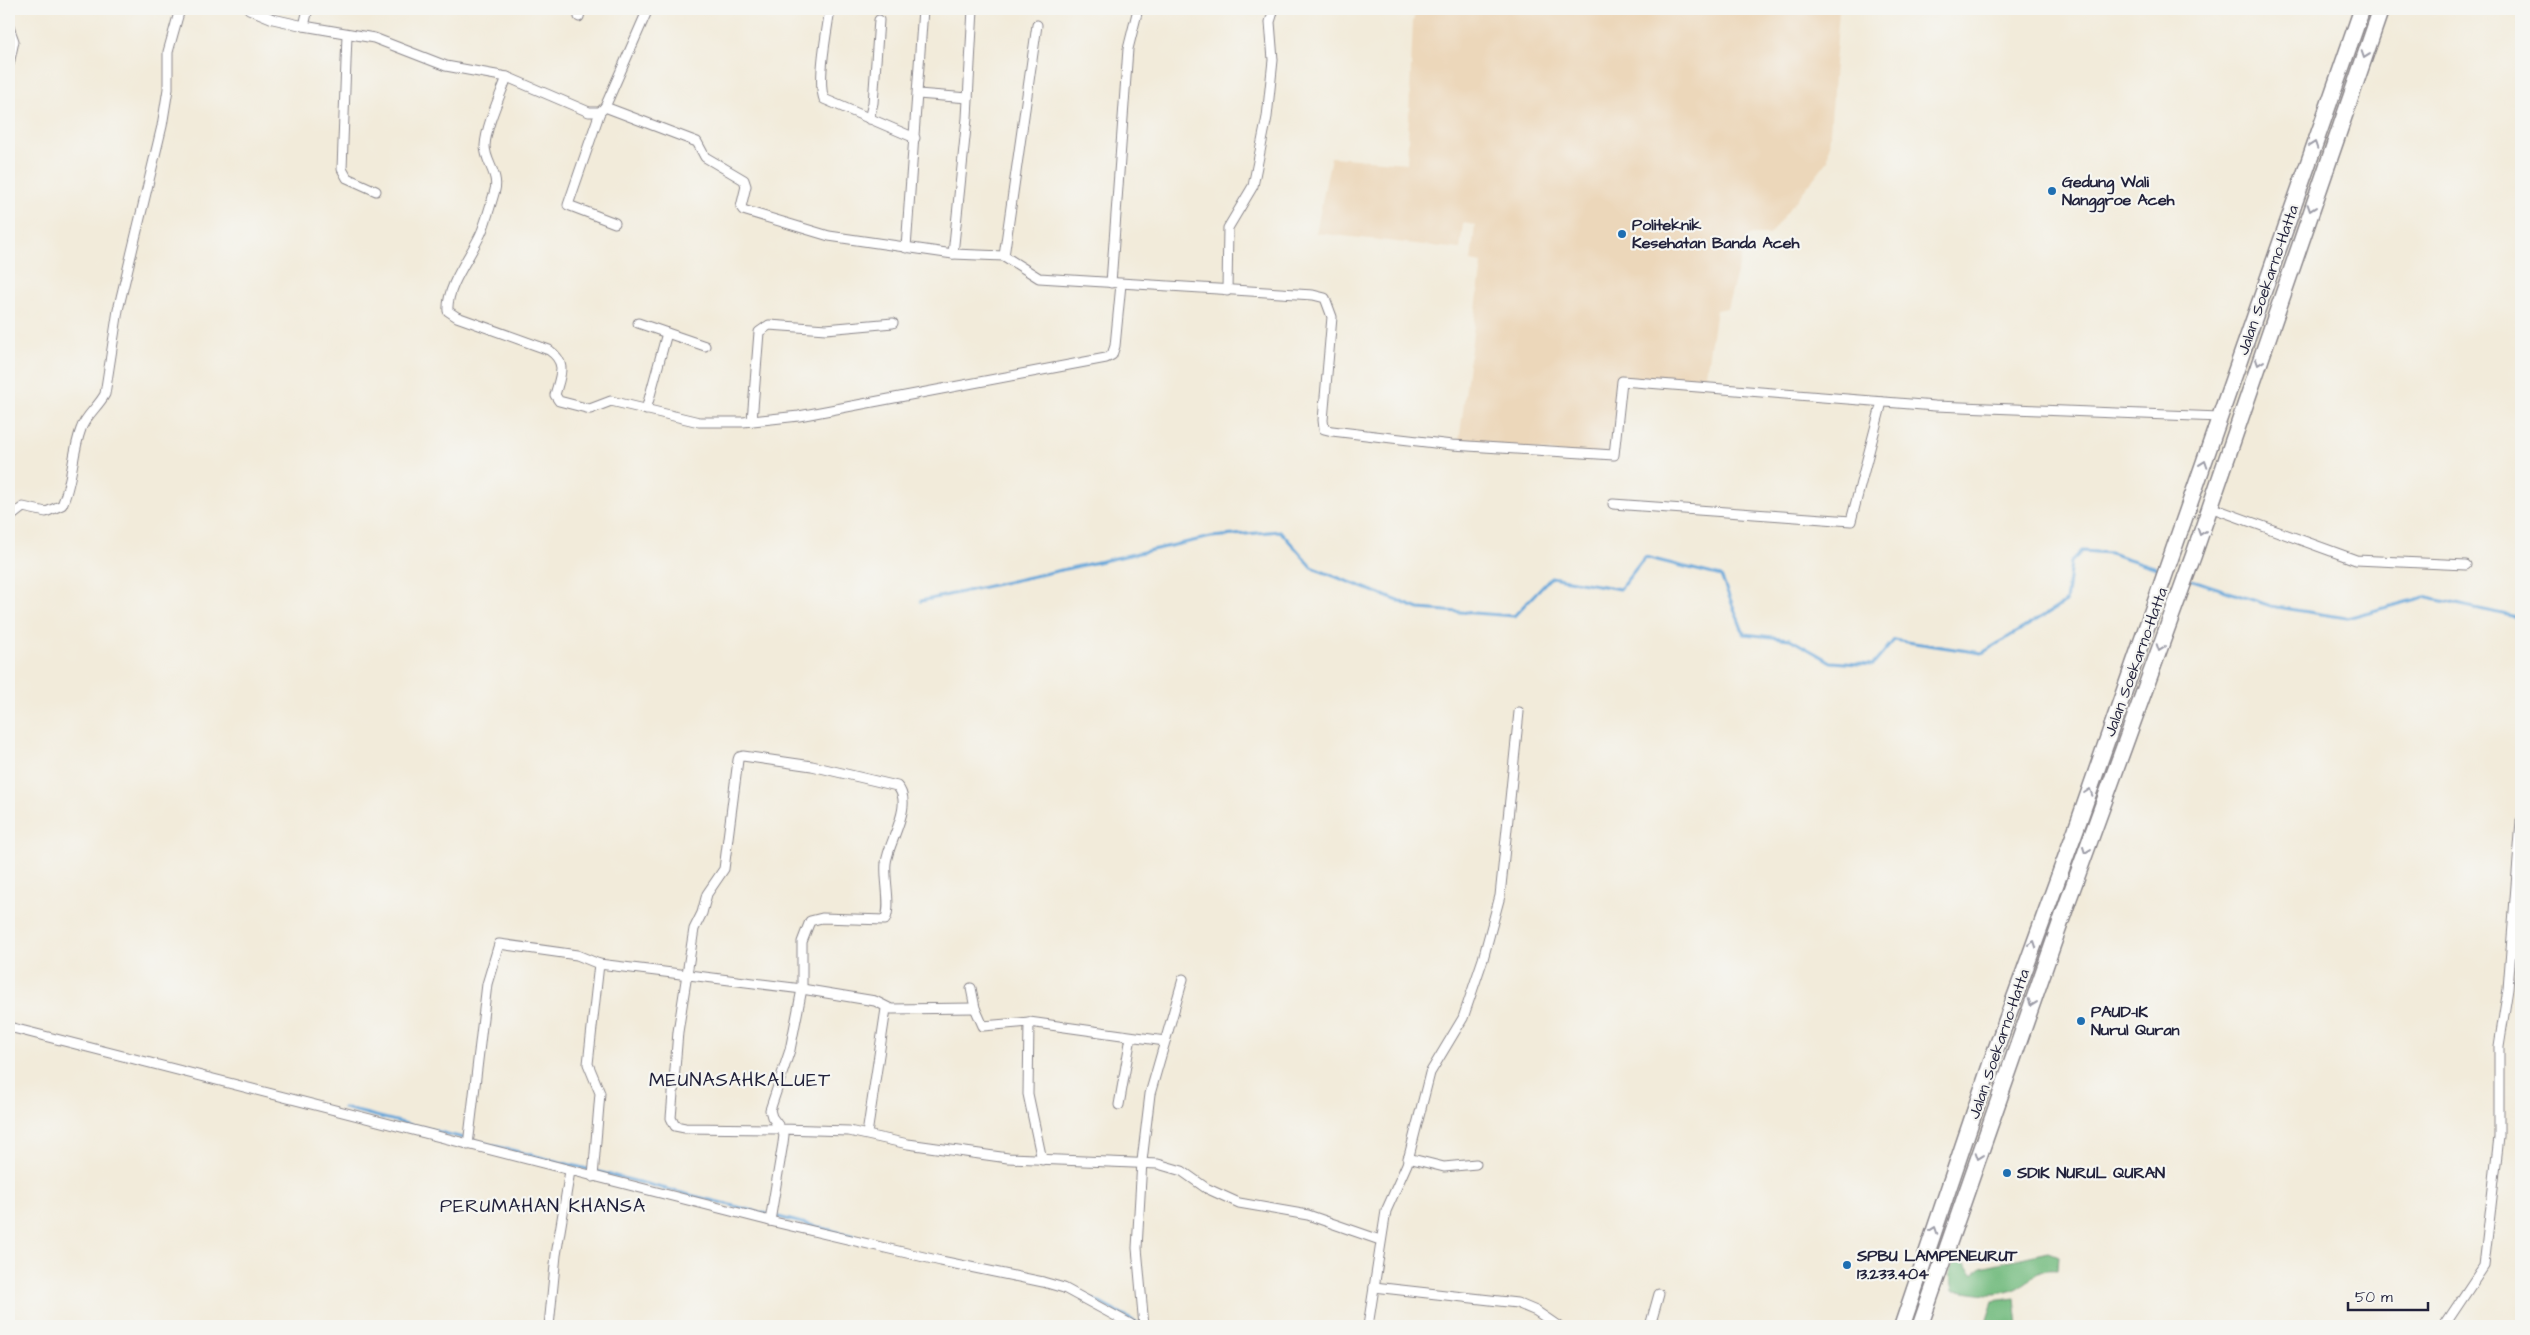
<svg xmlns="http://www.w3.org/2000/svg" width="2530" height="1335" viewBox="0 0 2530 1335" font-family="'Architects Daughter',sans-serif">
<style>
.built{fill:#ecd7ba}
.forest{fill:#75bc80;stroke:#4c6f5e}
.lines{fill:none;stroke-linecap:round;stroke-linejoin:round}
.stream{stroke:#66a6d9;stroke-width:3}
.minor-casing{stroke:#8a868a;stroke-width:11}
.trunk-casing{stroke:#8a868a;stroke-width:18}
.minor{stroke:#fff;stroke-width:9}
.trunk{stroke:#fff;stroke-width:15}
.oneway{stroke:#9c9ca7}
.poi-dot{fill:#1f6fb2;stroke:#f6f6f2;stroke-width:2}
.labels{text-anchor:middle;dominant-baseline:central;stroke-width:4.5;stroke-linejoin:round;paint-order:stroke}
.poi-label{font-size:16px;font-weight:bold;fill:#22223b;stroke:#f6f6f2;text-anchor:start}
.street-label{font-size:16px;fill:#22223b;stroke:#f6f6f2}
.quarter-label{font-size:19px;letter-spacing:1px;fill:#22223b;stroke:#f6f6f2}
</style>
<rect width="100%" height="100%" fill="#f6f6f2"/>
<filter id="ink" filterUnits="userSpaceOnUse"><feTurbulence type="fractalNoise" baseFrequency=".02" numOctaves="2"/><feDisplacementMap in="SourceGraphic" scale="10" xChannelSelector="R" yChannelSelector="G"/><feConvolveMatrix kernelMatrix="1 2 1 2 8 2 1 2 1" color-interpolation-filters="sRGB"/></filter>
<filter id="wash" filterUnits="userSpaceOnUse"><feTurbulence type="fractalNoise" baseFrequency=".0096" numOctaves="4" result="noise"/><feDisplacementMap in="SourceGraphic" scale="20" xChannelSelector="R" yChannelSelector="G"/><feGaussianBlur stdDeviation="1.12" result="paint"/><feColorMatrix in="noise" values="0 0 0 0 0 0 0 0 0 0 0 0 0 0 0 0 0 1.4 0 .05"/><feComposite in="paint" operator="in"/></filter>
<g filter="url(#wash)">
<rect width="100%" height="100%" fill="#f2ebda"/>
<polygon class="built" points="1417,9 1839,9 1828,160 1769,235 1748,235 1727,308 1716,310 1704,386 1618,380 1612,458 1459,442 1482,263 1471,261 1475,225 1463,223 1460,249 1316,233 1331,157 1407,163 1413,21"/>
<g class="forest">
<path d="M2048,1252L2058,1256L2057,1270C2034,1268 2033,1281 2015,1289C1992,1299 1976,1291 1953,1290C1950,1273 1946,1269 1961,1258L1974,1275L1981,1267Z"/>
<polygon points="2015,1298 2018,1326 1985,1326 1993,1301"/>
</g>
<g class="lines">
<g class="stream">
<polyline points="2190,579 2271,606 2347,618 2424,597 2521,618"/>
<polyline points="921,601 1211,537 1280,531 1313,568 1419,609 1514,616 1551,577 1620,589 1645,557 1721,576 1744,634 1790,639 1831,662 1873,665 1894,640 1982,653 2066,602 2071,562 2082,551 2110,553 2163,570"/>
<polyline points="344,1108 854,1236"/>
<polyline points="1083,1294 1141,1325"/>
</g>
</g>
</g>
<g filter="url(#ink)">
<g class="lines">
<defs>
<g id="minor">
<polyline points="249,9 273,19 304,26 308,9"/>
<polyline points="648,9 605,107 697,142 705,157 744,180 746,186 741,207 743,210 829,236 953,254 1004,256 1039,278 1313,295 1325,298 1332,317 1323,420 1324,429 1332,431 1452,445 1614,455 1622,381 1935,406 2220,417"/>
<path d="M830,9C827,30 817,81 824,99L915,138"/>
<polyline points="579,17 581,9"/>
<polyline points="304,26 374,38 446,66 507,77 589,112 600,112 605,107"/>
<polyline points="9,27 14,41 9,64"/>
<polyline points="347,35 342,169 347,178 376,191"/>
<path d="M507,77C500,96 486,126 485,146C485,162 499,174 495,190C491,204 487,218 482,231C472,255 446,286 448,311L457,317L549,350C568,363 560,376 555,395L559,401L590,409L611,401L699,422H743L799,416L1106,358L1112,355L1115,346L1121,284"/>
<polyline points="918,94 968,98"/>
<polyline points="600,112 568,205 615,223"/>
<polyline points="869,119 873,103 879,20"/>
<polyline points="906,248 923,9"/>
<polyline points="953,254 967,118 973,9"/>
<polyline points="1004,256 1037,25"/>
<polyline points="1111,283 1128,49 1138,9"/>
<polyline points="1227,291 1228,228 1253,186 1267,117 1273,60 1270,22 1274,9"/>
<polyline points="638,323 705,346"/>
<polyline points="646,410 667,333"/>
<polyline points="752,421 759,332 769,325 826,329 893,323"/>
<polyline points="1613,504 1851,521 1882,402"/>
<polyline points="2210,507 2356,560 2466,565"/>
<path d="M9,518L23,507L46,512L62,505C73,481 72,453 81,429C85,416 99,406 105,394L118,310L162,126L168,89V52L180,9"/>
<polyline points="971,988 975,1008 983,1026 1029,1022"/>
<polyline points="9,1027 770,1221 941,1261 1043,1282 1064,1288 1134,1326"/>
<polyline points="1119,1105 1131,1037"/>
<polyline points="867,1134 886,1009"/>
<polyline points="468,1145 487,984 499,944 577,955 599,964"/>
<polyline points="1408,1158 1444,1167 1476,1164"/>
<polyline points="1042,1160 1028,1094 1029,1022 1165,1041"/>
<polyline points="593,1177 600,1093 588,1064 599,964 802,989 875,1001 891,1009 975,1008"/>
<path d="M770,1221L783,1143L784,1135L781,1129L685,1128L675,1126L671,1118L678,1032L694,929L702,913L707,894L724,869L738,760L739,757L743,756L812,766L897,786C915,804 888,842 886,863C884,879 892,907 885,920L822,918L810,921L802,942V989L790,1050L770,1110L772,1117L781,1129L849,1131L908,1144L1008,1158L1158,1164L1182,1171L1206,1188L1239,1203L1308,1215L1380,1240"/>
<polyline points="1374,1287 1517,1303 1536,1311 1558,1326"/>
<polyline points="549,1326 556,1255 570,1171"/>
<polyline points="1144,1326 1137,1248 1142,1161 1150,1094 1183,979"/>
<polyline points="1368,1326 1386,1211 1407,1164 1430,1073 1463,1018 1483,959 1500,896 1519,712"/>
<polyline points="1650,1326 1659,1294"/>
<polyline points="2444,1326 2484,1266 2499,1137 2499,1046 2508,989 2521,821"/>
</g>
<g id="trunk">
<polyline points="1902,1326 1993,1057 2080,818 2362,9"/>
<polyline points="1920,1326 2068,901 2194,554 2381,9"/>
</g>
</defs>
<use href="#minor" class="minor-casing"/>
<use href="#trunk" class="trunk-casing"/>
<use href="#minor" class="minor"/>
<use href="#trunk" class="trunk"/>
</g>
<defs><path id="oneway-chevron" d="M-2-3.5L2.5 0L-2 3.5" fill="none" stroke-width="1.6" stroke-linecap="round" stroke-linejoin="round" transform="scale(1.25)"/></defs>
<g class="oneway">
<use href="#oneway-chevron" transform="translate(2365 55) rotate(109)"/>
<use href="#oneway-chevron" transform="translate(2314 145) rotate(-71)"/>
<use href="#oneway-chevron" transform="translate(2311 208) rotate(109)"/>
<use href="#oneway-chevron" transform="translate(2259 362) rotate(109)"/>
<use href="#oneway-chevron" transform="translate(2204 464) rotate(-71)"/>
<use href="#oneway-chevron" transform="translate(2201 532) rotate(109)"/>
<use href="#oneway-chevron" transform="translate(2160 648) rotate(109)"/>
<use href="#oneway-chevron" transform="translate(2089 792) rotate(-72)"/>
<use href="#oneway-chevron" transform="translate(2086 850) rotate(110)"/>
<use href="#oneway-chevron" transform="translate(2033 944) rotate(-70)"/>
<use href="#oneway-chevron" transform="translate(2032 1003) rotate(109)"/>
<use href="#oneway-chevron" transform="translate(1979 1156) rotate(109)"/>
<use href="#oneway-chevron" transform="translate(1934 1230) rotate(-71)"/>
</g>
</g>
<g class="poi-dot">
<circle cx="2052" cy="191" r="5"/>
<circle cx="1622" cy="234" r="5"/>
<circle cx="2081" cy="1021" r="5"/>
<circle cx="2007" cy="1173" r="5"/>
<circle cx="1847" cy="1265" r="5"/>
</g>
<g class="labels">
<g class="poi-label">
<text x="2062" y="182">Gedung Wali<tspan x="2062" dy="18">Nanggroe Aceh</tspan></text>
<text x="1632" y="225">Politeknik<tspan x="1632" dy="18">Kesehatan Banda Aceh</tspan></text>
<text x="2091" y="1012">PAUD-IK<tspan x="2091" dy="18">Nurul Quran</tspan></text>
<text x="2017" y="1173">SDIK NURUL QURAN</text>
<text x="1857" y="1256">SPBU LAMPENEURUT<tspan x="1857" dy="18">13.233.404</tspan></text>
</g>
<g class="street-label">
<text transform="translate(2268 280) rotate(-71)">Jalan Soekarno-Hatta</text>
<text transform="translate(2136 662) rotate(-70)">Jalan Soekarno-Hatta</text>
<text transform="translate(1999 1044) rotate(-71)">Jalan Soekarno-Hatta</text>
</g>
<g class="quarter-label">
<text x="740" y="1080">MEUNASAHKALUET</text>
<text x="543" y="1206">PERUMAHAN KHANSA</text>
</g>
</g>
<rect width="2530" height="1335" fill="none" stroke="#f6f6f2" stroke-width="30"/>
<path d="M2348 1302v8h80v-8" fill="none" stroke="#22223b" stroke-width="2.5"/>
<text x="2355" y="1302" font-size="15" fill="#22223b" stroke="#f6f6f2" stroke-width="4" paint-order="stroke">50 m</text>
</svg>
